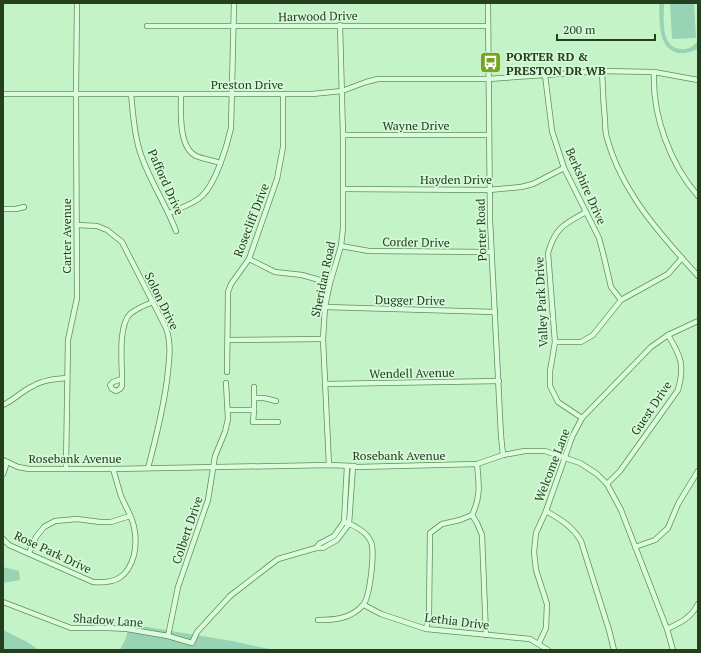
<svg xmlns="http://www.w3.org/2000/svg" width="701" height="653" viewBox="0 0 701 653" font-family="'PT Serif',serif">
<style>
.green{fill:#97d3b4}
.lines{fill:none;stroke-linecap:round;stroke-linejoin:round}
.minor-casing{stroke:#5e9058;stroke-width:6}
.minor{stroke:#dafcdc;stroke-width:4.5}
.labels{text-anchor:middle;dominant-baseline:central;stroke-width:3.5;stroke-linejoin:round;paint-order:stroke}
.street-label{font-size:12px;fill:#233f1e;stroke:#d6f9d9}
.poi-label{font-size:12px;font-weight:bold;fill:#233f1e;stroke:#d6f9d9;text-anchor:start}
</style>
<rect width="100%" height="100%" fill="#c5f3c8"/>
<g class="green">
<path d="M659,3H664C664,18 660,48 681,49C688,50 694,46 698,41L697,49C691,52 685,54 678,53C657,48 660,20 659,3Z"/>
<polygon points="670,3 694,3 696,38 672,39"/>
<polygon points="3,567 19,571 20,580 3,583"/>
<polygon points="129,624 232,641 274,650 120,650 126,638"/>
<polygon points="3,630 27,642 39,650 3,650"/>
</g>
<g class="lines">
<defs>
<g id="minor">
<polyline points="488,3 490,220 501,436 503,455"/>
<polyline points="147,26 488,26"/>
<path d="M602,71C603,87 603,103 605,119C605,125 605,132 607,138C622,193 661,235 698,276"/>
<path d="M654,72C652,115 670,164 698,196"/>
<polyline points="545,75 552,131 564,168 599,238 603,253 611,287 621,300"/>
<polyline points="3,94 312,94 342,91 366,82 378,79 488,79 602,71 654,72 698,80"/>
<path d="M131,94C133,113 134,134 140,152C149,180 166,204 176,231"/>
<path d="M181,94C181,111 178,147 196,156C203,159 212,160 220,163"/>
<polyline points="343,135 489,135"/>
<polyline points="343,189 489,190 521,187 533,184 564,168"/>
<polyline points="3,209 16,209 24,207"/>
<path d="M169,213C180,208 194,204 202,196C216,183 227,146 231,128L234,3"/>
<path d="M77,225L97,226L107,230L122,242L166,328C172,345 169,361 167,380C163,410 156,438 148,468"/>
<polyline points="341,246 369,251 491,252"/>
<polyline points="249,259 275,272 302,275 330,283"/>
<polyline points="325,307 495,312"/>
<polyline points="228,340 323,339"/>
<polyline points="555,342 581,342 593,335 621,300 668,274 682,258"/>
<polyline points="227,372 228,292 231,284 249,259 277,179 283,147 283,95"/>
<path d="M122,379V386L120,389L116,391L112,389L110,385L113,382L122,379C122,362 118,326 130,314C136,309 145,305 153,302"/>
<polyline points="325,384 499,381"/>
<polyline points="254,398 264,398 276,401"/>
<path d="M3,405C14,400 22,391 33,386C43,380 55,379 67,378"/>
<polyline points="228,410 254,410 254,387"/>
<polyline points="254,410 253,422 278,422"/>
<path d="M582,418L558,402L550,386V371L555,342L548,253C555,228 564,224 586,212"/>
<polyline points="3,460 18,467 29,469 113,469 329,465 353,466 357,467 477,464 503,455 525,451 545,451 580,463 597,474 607,484 621,510 667,629 673,650"/>
<path d="M477,464C479,484 481,497 472,515L477,523L482,535L486,635"/>
<polyline points="329,465 323,339 325,307 330,283 341,246 343,228 343,135 340,25"/>
<polyline points="66,468 68,340 77,298 76,94 77,3"/>
<polyline points="3,474 7,462"/>
<path d="M607,484L620,471L678,390C685,366 681,356 668,335"/>
<path d="M546,511C560,519 572,526 581,541L609,630L614,650"/>
<path d="M3,539L9,545L93,582C116,584 128,577 134,555C136,546 136,536 134,527C132,516 125,506 121,496C118,487 116,478 113,469"/>
<polyline points="635,547 655,540 668,528 678,504 698,471"/>
<polyline points="316,548 319,544 334,536 344,522 347,466"/>
<polyline points="29,553 36,537 44,527 55,521 77,519 100,522 111,522 130,516"/>
<polyline points="3,602 71,628 109,628 127,629 168,636 192,643 197,632 230,596 278,559 316,548 323,548 337,540 349,524 353,466"/>
<polyline points="364,605 381,614 426,629 530,639 548,650"/>
<path d="M318,620C334,620 351,619 363,605C370,597 375,552 371,542C367,532 354,525 344,522"/>
<polyline points="426,629 429,614 430,533 442,524 460,520 472,515"/>
<path d="M667,629C680,623 691,618 698,604"/>
<polyline points="168,636 178,587 208,500 215,456 225,432 228,419 226,383"/>
<polyline points="539,643 546,628 547,604 536,570 534,552 536,533 546,511 572,437 582,418 651,347 668,335 698,321"/>
</g>
</defs>
<use href="#minor" class="minor-casing"/>
<use href="#minor" class="minor"/>
</g>
<defs>
<symbol id="bus-square" viewBox="-11 -11 22 22"><rect x="-9" y="-9" width="18" height="18" rx="4" fill="#76a621" stroke="#d6f9d9"/><path d="M-5-6H5V4H4V6H2V4H-2V6H-4V4H-5ZM-3.5-4V0h7V-4ZM-3.5 1.2v1.5H-2V1.2ZM2 1.2v1.5H3.5V1.2Z" fill="#fff"/></symbol>
</defs>
<g fill-rule="evenodd">
<use href="#bus-square" x="478" y="50" width="25" height="25"/>
</g>
<g class="labels">
<g class="street-label">
<text transform="translate(318 16) rotate(-1)">Harwood Drive</text>
<text x="247" y="84">Preston Drive</text>
<text x="416" y="125">Wayne Drive</text>
<text x="456" y="179">Hayden Drive</text>
<text transform="translate(166 182) rotate(66)">Pafford Drive</text>
<text transform="translate(586 186) rotate(66)">Berkshire Drive</text>
<text transform="translate(251 220) rotate(-69)">Rosecliff Drive</text>
<text transform="translate(481 230) rotate(-92)">Porter Road</text>
<text transform="translate(66 236) rotate(-90)">Carter Avenue</text>
<text transform="translate(416 242) rotate(1)">Corder Drive</text>
<text transform="translate(323 279) rotate(-78)">Sheridan Road</text>
<text transform="translate(410 300) rotate(1)">Dugger Drive</text>
<text transform="translate(162 301) rotate(64)">Solon Drive</text>
<text transform="translate(541 302) rotate(-93)">Valley Park Drive</text>
<text transform="translate(412 373) rotate(-1)">Wendell Avenue</text>
<text transform="translate(651 408) rotate(-56)">Guest Drive</text>
<text x="399" y="455">Rosebank Avenue</text>
<text x="75" y="458">Rosebank Avenue</text>
<text transform="translate(552 465) rotate(-69)">Welcome Lane</text>
<text transform="translate(187 530) rotate(-71)">Colbert Drive</text>
<text transform="translate(53 552) rotate(25)">Rose Park Drive</text>
<text transform="translate(108 620) rotate(4)">Shadow Lane</text>
<text transform="translate(457 621) rotate(7)">Lethia Drive</text>
</g>
<g class="poi-label">
<text x="506" y="56">PORTER RD &amp;<tspan x="506" dy="14">PRESTON DR WB</tspan></text>
</g>
</g>
<rect width="701" height="653" fill="none" stroke="#233f1e" stroke-width="8"/>
<path d="M557 34v6h98v-6" fill="none" stroke="#233f1e" stroke-width="2"/>
<text x="563" y="34" font-size="12" fill="#233f1e" stroke="#d6f9d9" stroke-width="3" paint-order="stroke">200 m</text>
</svg>
